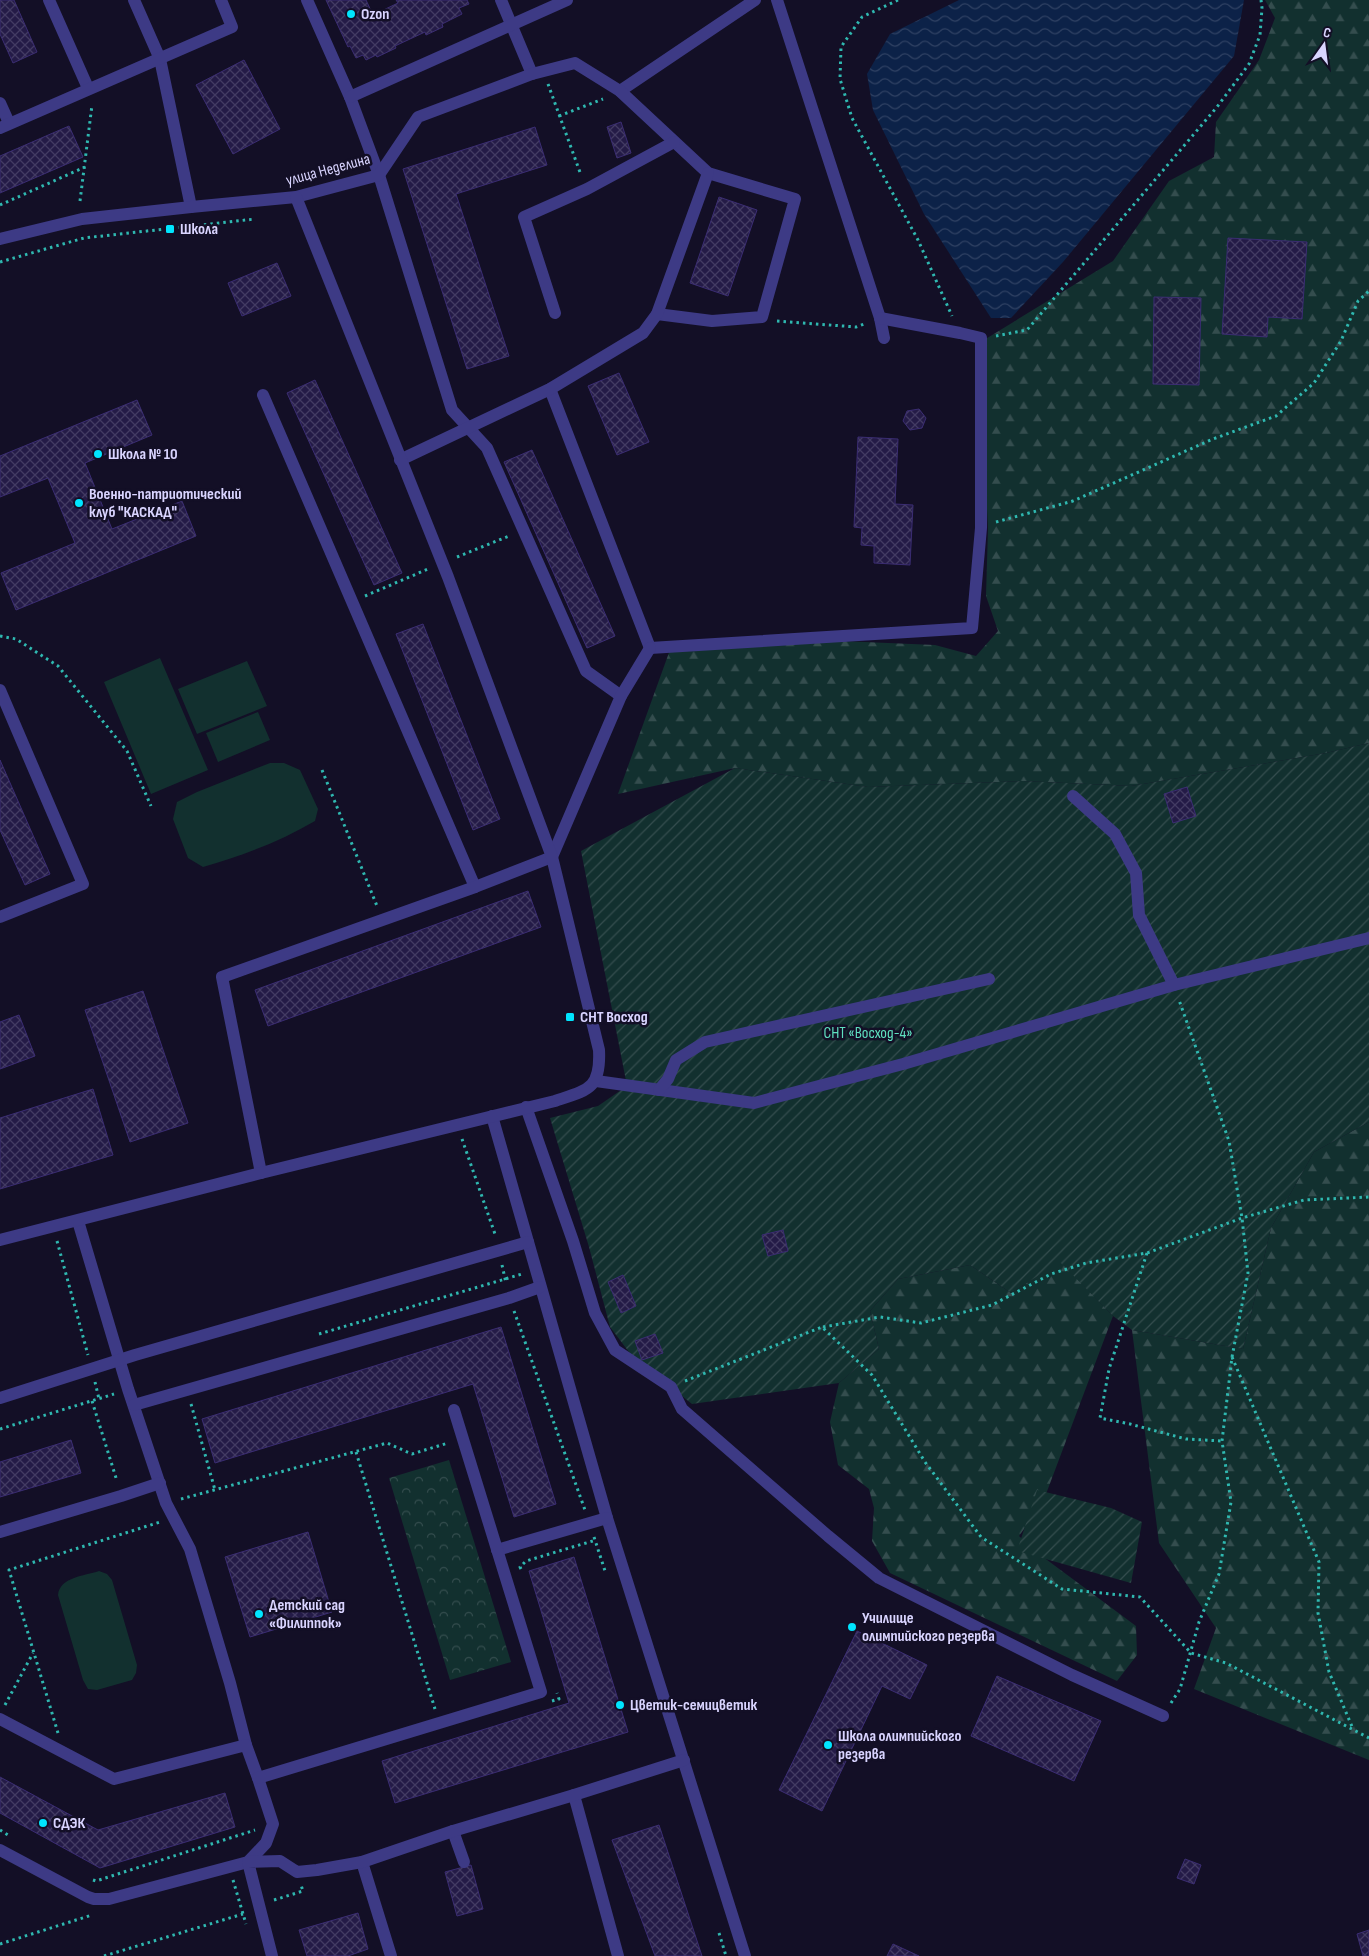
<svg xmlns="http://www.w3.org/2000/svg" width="1369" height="1956" viewBox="0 0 1369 1956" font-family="'Sofia Sans Condensed',sans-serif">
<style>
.forest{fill:url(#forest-firs)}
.park{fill:url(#park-crowns)}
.garden{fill:url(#garden-furrows)}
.pitch{fill:#12302f}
.water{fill:url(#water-waves)}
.building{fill:url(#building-cross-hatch);stroke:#3b2d73}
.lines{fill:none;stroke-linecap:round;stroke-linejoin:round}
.path{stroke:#2fb8b0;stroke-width:3;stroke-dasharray:2.5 4;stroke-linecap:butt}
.minor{stroke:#3d3a85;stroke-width:12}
.poi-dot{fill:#00e5ff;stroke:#130f26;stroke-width:2}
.labels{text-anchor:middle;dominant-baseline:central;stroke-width:5;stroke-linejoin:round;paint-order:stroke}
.poi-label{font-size:16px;font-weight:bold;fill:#d9d4ff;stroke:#130f26;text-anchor:start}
.street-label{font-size:16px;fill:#d9d4ff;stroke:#130f26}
.park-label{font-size:16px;fill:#5fe0c0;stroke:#130f26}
</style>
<defs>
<pattern id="forest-firs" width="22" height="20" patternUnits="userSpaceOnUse" patternTransform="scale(1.25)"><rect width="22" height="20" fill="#12302f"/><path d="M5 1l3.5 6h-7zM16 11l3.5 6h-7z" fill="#344d4e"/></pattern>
<pattern id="park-crowns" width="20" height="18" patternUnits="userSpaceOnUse" patternTransform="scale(1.25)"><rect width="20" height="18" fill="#12302f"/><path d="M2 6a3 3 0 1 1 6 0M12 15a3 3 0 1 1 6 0" fill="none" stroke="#344d4e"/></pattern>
<pattern id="garden-furrows" width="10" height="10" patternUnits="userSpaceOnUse" patternTransform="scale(1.25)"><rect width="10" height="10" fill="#12302f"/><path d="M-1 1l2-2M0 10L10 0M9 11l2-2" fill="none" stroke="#344d4e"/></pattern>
<pattern id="water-waves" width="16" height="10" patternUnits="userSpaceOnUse" patternTransform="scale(1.25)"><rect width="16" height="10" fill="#0c2248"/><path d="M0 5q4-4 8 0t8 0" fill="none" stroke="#2f4163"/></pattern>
<pattern id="building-cross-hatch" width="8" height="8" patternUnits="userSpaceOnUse" patternTransform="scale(1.25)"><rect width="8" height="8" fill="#241b47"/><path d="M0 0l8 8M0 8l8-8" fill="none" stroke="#433b63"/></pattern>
</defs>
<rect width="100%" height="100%" fill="#130f26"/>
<g class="forest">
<polygon points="1265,0 1369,0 1369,743 1326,753 1131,786 1023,781 868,787 735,768 618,794 671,647 817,640 935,645 976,656 998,631 986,596 988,529 979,343 1113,261 1169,181 1214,157 1216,122 1259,60 1275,18"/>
<polygon points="1369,1122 1369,1760 1194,1689 1216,1628 1159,1543 1132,1330 1243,1349 1271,1228 1314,1152"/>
<polygon points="1060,1261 1113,1316 1043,1502 1019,1536 1035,1551 1136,1626 1137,1655 1117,1681 890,1573 872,1541 874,1508 869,1489 838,1465 830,1422 839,1383 879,1349 870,1311 898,1279 970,1265 1011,1293"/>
</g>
<polygon class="park" points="449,1460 511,1662 450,1680 389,1478"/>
<g class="garden">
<polygon points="1369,743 1369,1122 1314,1152 1271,1228 1243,1349 1132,1330 1113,1316 1060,1262 1011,1293 970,1265 898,1279 870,1311 879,1349 839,1383 692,1404 632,1356 610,1327 589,1247 550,1118 598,1106 627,1086 581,851 735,768 868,787 1023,781 1131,786 1326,753"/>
<polygon points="1037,1490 1111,1508 1142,1522 1131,1583 1017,1551"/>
</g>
<g class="pitch">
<polygon points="160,658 208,770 151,794 104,682"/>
<polygon points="247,661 267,706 197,734 178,689"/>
<polygon points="258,712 270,740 218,762 206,733"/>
<path d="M270,763H284L300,770L318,809L315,821C281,841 242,856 203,867L188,858L173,819L177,802L197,792Z"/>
<path d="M99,1571L107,1574L112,1580L137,1665L136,1673L132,1680L97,1690L88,1689L83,1680L58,1595C60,1577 84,1576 99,1571Z"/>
</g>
<polygon class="water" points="959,0 1244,0 1234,56 1063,262 1011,318 991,318 924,214 873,110 867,74 890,34"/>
<g class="building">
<polygon points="0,0 14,0 37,52 13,63 0,34"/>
<polygon points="326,0 366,0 373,15 398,3 396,0 467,0 469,4 459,8 462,14 442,24 443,27 426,35 425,32 395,46 396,48 377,57 376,55 366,60 363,55 356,58 350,46 348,47"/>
<polygon points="244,60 280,129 233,154 196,85"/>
<polygon points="621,122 631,153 617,158 607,127"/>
<polygon points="69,126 83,157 0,193 0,156"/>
<polygon points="535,127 547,165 456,194 509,356 467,369 403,169"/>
<polygon points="719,197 757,210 728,296 690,283"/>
<polygon points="1228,238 1307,242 1302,319 1268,317 1267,337 1222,334"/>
<polygon points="277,263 291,296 242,316 228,283"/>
<polygon points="1154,297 1201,298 1199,385 1153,384"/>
<polygon points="619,373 649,442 617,455 588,386"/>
<polygon points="315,380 402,573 374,585 287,393"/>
<polygon points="137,400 152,435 85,463 112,529 182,501 196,536 16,610 1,573 75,543 48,478 0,497 0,456"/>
<polygon points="919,409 926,418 922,428 910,430 903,421 907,411"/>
<polygon points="858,437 898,439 895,504 913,505 910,565 874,563 874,546 861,545 862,528 854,527"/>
<polygon points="532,450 615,636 587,648 504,462"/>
<polygon points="423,624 500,819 473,830 396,634"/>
<polygon points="0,760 50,874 25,885 0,830"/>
<polygon points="1187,787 1196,816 1173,823 1164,794"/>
<polygon points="528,891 541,927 268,1026 255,990"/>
<polygon points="143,991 188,1123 130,1142 85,1010"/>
<polygon points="19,1015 35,1056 0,1069 0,1022"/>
<polygon points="93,1089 113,1155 0,1189 0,1118"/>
<polygon points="783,1230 788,1251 768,1256 762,1235"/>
<polygon points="623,1275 636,1306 621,1313 608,1282"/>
<polygon points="501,1327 556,1504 514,1517 473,1384 215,1463 202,1419"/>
<polygon points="655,1334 663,1353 642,1360 635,1341"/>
<polygon points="71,1440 81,1473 0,1497 0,1462"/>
<polygon points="308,1532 332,1612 250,1637 225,1557"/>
<polygon points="574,1557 628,1732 395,1803 382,1761 569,1703 529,1571"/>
<polygon points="857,1631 927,1665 910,1699 882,1686 822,1811 779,1790"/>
<polygon points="997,1676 1101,1721 1074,1781 971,1736"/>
<polygon points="0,1777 98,1830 225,1793 235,1827 100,1868 0,1813"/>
<polygon points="659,1825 702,1956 655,1956 612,1840"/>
<polygon points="1185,1859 1201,1865 1194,1884 1177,1878"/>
<polygon points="471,1865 483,1909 457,1916 445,1872"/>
<polygon points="358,1913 368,1949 348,1956 307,1956 299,1930"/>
<polygon points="1369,1930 1369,1956 1363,1956 1357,1934"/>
<polygon points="893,1944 919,1956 887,1956"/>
</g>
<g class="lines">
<g class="path">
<polyline points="898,0 862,17 841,47 840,79 852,118 918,240 952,316"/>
<polyline points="548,84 581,175"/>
<polyline points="559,116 603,99"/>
<polyline points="80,201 92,105"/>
<polyline points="0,205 85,167"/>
<polyline points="0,262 84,238 255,219"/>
<polyline points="777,321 856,327 867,323"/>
<polyline points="996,336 1027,330 1217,107 1249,64 1260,35 1262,8 1261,0"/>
<polyline points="996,522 1073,501 1213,439 1276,416 1314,383 1341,341 1358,301 1369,291"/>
<polyline points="457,557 509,536"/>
<polyline points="365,596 428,569"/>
<polyline points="0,636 16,639 58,666 127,751 151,806"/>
<polyline points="322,770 377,906"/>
<polyline points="462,1139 496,1237"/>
<polyline points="57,1241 88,1355"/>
<polyline points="1147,1253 1109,1369 1100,1418 1130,1424 1186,1439 1222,1441"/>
<polyline points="502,1265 506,1283"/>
<polyline points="514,1311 585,1510"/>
<polyline points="823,1327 880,1317 921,1323 992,1305 1051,1274 1086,1263 1147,1253 1242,1218 1304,1200 1369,1197"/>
<polyline points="319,1334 522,1274"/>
<polyline points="1232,1357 1319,1562 1318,1613 1329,1672 1353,1729"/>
<polyline points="685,1381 822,1327 872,1375 925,1462 981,1537 1062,1589 1140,1597 1191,1653 1226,1663 1369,1738"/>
<polyline points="95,1382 99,1399"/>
<polyline points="92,1401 117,1481"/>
<polyline points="191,1404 215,1490"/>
<polyline points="0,1429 114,1394"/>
<polyline points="356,1452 435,1709"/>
<polyline points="181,1499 387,1443 412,1454 448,1443"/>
<polyline points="594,1537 606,1574"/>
<polyline points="521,1569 520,1567 526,1561 596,1540"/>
<polyline points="552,1701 559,1699 557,1693"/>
<polyline points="1171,1703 1180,1689 1199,1622 1219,1574 1231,1502 1222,1441 1232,1357 1248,1273 1242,1218 1229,1141 1179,1000"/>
<polyline points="5,1705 33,1653"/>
<polyline points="58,1733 9,1570 160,1522"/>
<polyline points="0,1830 8,1835"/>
<polyline points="93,1880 96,1881 255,1830"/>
<polyline points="233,1880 246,1924"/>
<polyline points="274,1900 303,1891 301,1885"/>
<polyline points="719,1933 726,1956"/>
<polyline points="0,1944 92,1915"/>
<polyline points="104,1956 243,1914"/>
</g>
<g class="minor">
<polyline points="49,0 88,88"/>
<polyline points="134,0 160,59 191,207"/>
<polyline points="307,0 350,97 379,175 452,410 487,448 586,671 621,696"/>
<polyline points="501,0 532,74"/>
<polyline points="777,0 880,318 884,338"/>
<polyline points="620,91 755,0"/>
<polyline points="350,97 567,0"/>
<polyline points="0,103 9,123"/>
<polyline points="0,128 232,27 221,0"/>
<polyline points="0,239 82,219 191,207 296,197 379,175 418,117 532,74 575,63 620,91 708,173 795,199 762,317 712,321 657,314"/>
<polyline points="555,313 524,217 587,189 674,142"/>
<polyline points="550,389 650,648"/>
<polyline points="263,395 475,887"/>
<polyline points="400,460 550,389 643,333 657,314 708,173"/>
<polyline points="650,648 972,628 981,528 981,338 960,333 880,318"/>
<polyline points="0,690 83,884 0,917"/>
<polyline points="1073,796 1115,834 1136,873 1139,915 1174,985"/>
<polyline points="596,1081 754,1103 903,1064 1174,985 1369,938"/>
<polyline points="659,1090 668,1079 676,1060 705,1042 989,979"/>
<polyline points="526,1107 573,1241 595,1313 615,1350 671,1387 682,1409 828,1536 879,1578 1072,1675 1163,1716"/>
<polyline points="492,1116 607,1518 745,1956"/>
<polyline points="261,1173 222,977 475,887 552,857 621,696 650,648"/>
<polyline points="78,1221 128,1389 166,1503 190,1549 230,1683 246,1745"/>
<path d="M0,1240L261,1173L555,1101C588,1090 601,1089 599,1050L552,857L448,577L296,197"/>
<polyline points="0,1398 135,1355 528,1242"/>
<polyline points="134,1405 509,1298 540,1287"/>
<polyline points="0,1532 121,1496 160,1483"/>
<polyline points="497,1550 607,1518"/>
<polyline points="0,1719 114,1779 246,1745 258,1778 273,1824 266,1843 248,1862 109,1899 94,1899 88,1897 0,1850"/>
<polyline points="258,1778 541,1692 454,1410"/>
<polyline points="574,1795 618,1956"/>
<polyline points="453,1831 464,1862"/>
<polyline points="362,1862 391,1956"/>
<polyline points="272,1956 248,1862 280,1861 297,1872 317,1870 362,1862 453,1831 574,1795 684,1760"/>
</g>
</g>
<g class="poi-dot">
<circle cx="351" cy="14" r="5"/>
<rect x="165" y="224" width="10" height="10" rx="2.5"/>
<circle cx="98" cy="454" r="5"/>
<circle cx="79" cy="503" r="5"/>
<rect x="565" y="1012" width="10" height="10" rx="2.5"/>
<circle cx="259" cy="1614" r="5"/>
<circle cx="852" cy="1627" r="5"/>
<circle cx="620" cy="1705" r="5"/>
<circle cx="828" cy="1745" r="5"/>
<circle cx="43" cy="1823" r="5"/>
</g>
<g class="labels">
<g class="poi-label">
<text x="361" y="14">Ozon</text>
<text x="180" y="229">Школа</text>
<text x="108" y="454">Школа № 10</text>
<text x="89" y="494">Военно-патриотический<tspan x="89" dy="18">клуб "КАСКАД"</tspan></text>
<text x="580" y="1017">СНТ Восход</text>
<text x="269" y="1605">Детский сад<tspan x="269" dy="18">«Филиппок»</tspan></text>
<text x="862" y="1618">Училище<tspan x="862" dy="18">олимпийского резерва</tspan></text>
<text x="630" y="1705">Цветик-семицветик</text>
<text x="838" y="1736">Школа олимпийского<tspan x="838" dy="18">резерва</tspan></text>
<text x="53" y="1823">СДЭК</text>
</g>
<g class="street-label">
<text transform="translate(328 170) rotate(-15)">улица Неделина</text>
</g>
<g class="park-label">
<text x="868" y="1033">СНТ «Восход-4»</text>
</g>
</g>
<g transform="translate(1324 45) rotate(14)" stroke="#130f26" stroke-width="4" paint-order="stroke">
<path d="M0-4L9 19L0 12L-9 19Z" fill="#d9d4ff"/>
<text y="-8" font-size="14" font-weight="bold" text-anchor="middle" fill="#d9d4ff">С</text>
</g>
</svg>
